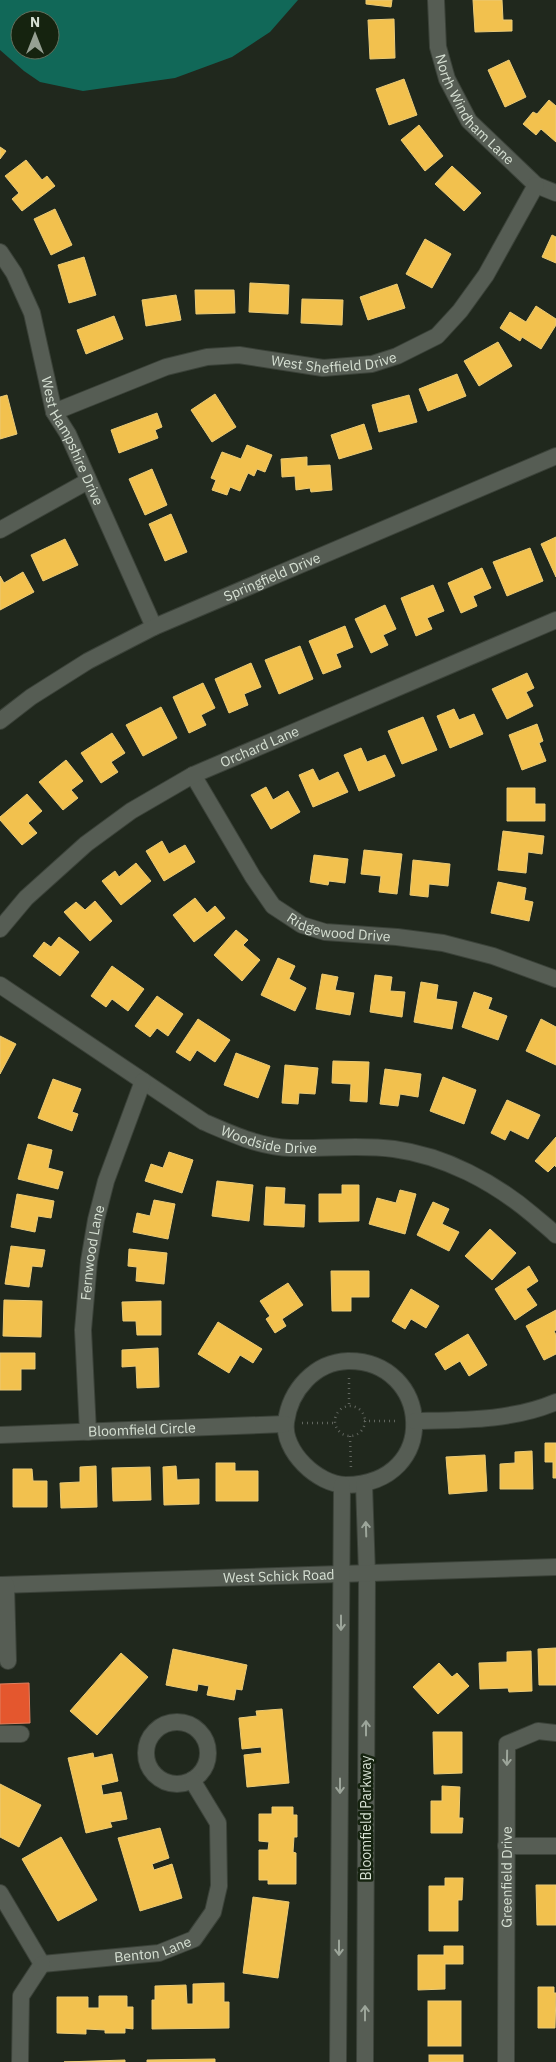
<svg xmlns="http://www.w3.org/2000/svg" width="556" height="2062" viewBox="0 0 556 2062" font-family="'IBM Plex Sans',sans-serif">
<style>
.water{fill:#116858;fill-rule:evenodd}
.homes{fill:#f2c14e;stroke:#eaca76}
.shops{fill:#e4572e;stroke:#e08060}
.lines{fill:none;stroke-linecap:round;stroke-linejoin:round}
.minor-casing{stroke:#3b4239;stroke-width:18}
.path{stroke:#60655e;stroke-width:2.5;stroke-dasharray:1 4;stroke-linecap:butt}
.minor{stroke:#565d54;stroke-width:16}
.oneway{stroke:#9ca59a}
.labels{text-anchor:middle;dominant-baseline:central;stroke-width:5;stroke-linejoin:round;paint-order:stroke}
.street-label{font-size:14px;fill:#d6e0d3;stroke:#15230f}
</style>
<rect width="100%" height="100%" fill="#20281d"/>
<path class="water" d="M0,0H298L270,32L232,57L175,78L83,91L40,82L24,71L0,50ZM20,20H50V50H20Z"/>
<g class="homes">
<polygon points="366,0 392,0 391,7 366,4"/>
<polygon points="473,0 502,0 503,20 512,20 512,31 475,32"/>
<polygon points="394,19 395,58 370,59 368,20"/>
<polygon points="509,60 526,97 505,107 488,70"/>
<polygon points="404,79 417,115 389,125 376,89"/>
<polygon points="549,100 556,106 556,142 541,129 536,135 523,124 533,112 537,114"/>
<polygon points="419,125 443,156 425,171 401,140"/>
<polygon points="0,147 6,151 0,159"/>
<polygon points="26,160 42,180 47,176 55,186 22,211 12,199 19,193 5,176"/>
<polygon points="452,166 481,193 464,211 435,184"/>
<polygon points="55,209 72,245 51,255 34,219"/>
<polygon points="552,235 556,237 556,263 542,257"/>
<polygon points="425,239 451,254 432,288 406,274"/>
<polygon points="84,257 96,295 69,303 58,265"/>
<polygon points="250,283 289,285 288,314 249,312"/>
<polygon points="397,284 405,308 368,320 360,297"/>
<polygon points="195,290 234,290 235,313 196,314"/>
<polygon points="176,295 181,320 146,326 142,300"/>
<polygon points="302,299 343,300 342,325 301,323"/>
<polygon points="536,306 556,319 556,325 541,349 522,337 520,341 500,328 510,312 526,322"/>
<polygon points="114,316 123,339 86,354 77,330"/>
<polygon points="498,342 512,366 479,386 464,361"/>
<polygon points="457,374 466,396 428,411 419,389"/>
<polygon points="215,394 236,427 212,442 191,410"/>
<polygon points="7,395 17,434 0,439 0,397"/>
<polygon points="409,395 417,422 379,432 372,405"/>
<polygon points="157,413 162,427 155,430 158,438 119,453 111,430"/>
<polygon points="364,424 372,449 339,459 331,435"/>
<polygon points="247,445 272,455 265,472 257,469 254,476 248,473 240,491 230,487 227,495 212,490 216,480 211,478 222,452 241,459"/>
<polygon points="307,457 307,466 330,465 332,490 311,492 310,488 296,490 295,476 282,477 281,459"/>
<polygon points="152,469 167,505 145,515 129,479"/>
<polygon points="171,514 187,552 165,561 149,524"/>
<polygon points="556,537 556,577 541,544"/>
<polygon points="65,539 78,565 43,581 31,555"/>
<polygon points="530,548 543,581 507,596 493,562"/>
<polygon points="482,568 491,588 473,596 477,606 461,613 448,583"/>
<polygon points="23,572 34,592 0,610 0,576 4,583"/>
<polygon points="433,585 444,611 427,618 432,629 416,636 401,598"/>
<polygon points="385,605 396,629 383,635 388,645 371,653 355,619"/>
<polygon points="345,626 353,647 336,654 341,667 323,674 309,641"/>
<polygon points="300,646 313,679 279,694 265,660"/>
<polygon points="251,663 261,687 244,694 248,705 229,713 215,679"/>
<polygon points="527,673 534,688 526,692 533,706 507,719 492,689"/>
<polygon points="203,683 215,708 201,715 206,725 189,733 173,697"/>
<polygon points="161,707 177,738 143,756 126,725"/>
<polygon points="454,709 459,720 474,714 483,734 450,748 437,716"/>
<polygon points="423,717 437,750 402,764 388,731"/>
<polygon points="537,724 543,741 539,743 546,761 522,770 509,735"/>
<polygon points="112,733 125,753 111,762 118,772 101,783 81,753"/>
<polygon points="361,748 367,762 385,755 395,776 359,791 344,755"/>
<polygon points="66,760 83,781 71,790 78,798 63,810 39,782"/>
<polygon points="313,769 319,781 338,772 348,792 313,807 299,775"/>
<polygon points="266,787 273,800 288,791 300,812 271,829 251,795"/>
<polygon points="507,788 535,788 535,804 545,804 545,821 507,821"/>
<polygon points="27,794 42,811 28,823 37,833 22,845 0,820 0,817"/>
<polygon points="503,831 544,836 542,854 528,852 526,873 498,870"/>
<polygon points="162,841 169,854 185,845 195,862 164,881 146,851"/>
<polygon points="364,850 402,854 397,894 379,892 381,876 361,874"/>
<polygon points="314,855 348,859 345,883 329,881 328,885 310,882"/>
<polygon points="413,860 450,864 448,886 429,884 428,897 410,895"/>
<polygon points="136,863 151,881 121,905 102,881 115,871 119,877"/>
<polygon points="498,882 526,888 524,900 533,902 529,921 491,913"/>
<polygon points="195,898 207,913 215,906 225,918 194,942 173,915"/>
<polygon points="95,901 112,921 90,941 64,912 76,902 85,910"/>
<polygon points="236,930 248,940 243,945 260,960 242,981 214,955"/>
<polygon points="59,937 79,952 60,976 33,956 44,942 51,947"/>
<polygon points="278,958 295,966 289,979 306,988 295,1011 261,995"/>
<polygon points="112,966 144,989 128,1011 112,999 106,1007 91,996"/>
<polygon points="322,974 338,977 335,990 354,993 350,1015 316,1009"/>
<polygon points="375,975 392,977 390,991 405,992 402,1017 370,1012"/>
<polygon points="421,982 438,985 436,999 457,1002 452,1029 414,1022"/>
<polygon points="474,992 492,998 488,1009 507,1016 498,1040 462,1027"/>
<polygon points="157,996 183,1014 168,1036 157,1028 150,1037 135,1026"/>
<polygon points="198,1019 230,1040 215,1062 197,1050 190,1061 176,1052"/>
<polygon points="541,1019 556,1027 556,1065 526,1051"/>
<polygon points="0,1036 16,1044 0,1074"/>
<polygon points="236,1053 270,1066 258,1098 224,1085"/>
<polygon points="333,1061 369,1062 367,1102 350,1101 351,1084 332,1083"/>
<polygon points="285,1065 318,1068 315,1094 299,1093 298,1104 282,1103"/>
<polygon points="385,1069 421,1074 418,1097 400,1094 398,1106 380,1104"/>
<polygon points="443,1077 476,1090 464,1124 430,1111"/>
<polygon points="53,1079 81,1089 72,1112 78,1114 72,1131 38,1118"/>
<polygon points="507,1100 540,1115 528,1139 510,1130 505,1140 491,1133"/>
<polygon points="556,1137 556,1167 555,1165 548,1172 535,1161"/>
<polygon points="28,1144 52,1150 48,1168 63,1172 58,1189 18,1179"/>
<polygon points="169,1152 193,1160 182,1193 145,1181 151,1164 163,1168"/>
<polygon points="217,1181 253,1185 249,1221 212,1216"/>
<polygon points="342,1185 359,1185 359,1221 319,1222 319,1194 342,1194"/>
<polygon points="266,1187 285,1188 284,1204 305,1205 304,1227 264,1225"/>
<polygon points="400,1190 416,1194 405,1234 369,1224 377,1198 396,1203"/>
<polygon points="17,1194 54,1201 51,1218 38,1216 35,1232 11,1227"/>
<polygon points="154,1200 175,1204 168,1239 133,1232 137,1213 150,1216"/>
<polygon points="433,1202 449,1209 442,1224 459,1232 449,1251 417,1235"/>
<polygon points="490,1229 516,1253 492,1280 465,1256"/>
<polygon points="11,1246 45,1250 42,1267 32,1266 29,1287 5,1284"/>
<polygon points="129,1249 167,1253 164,1284 136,1281 137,1267 128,1266"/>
<polygon points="529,1266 538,1281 526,1289 537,1305 515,1320 495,1289"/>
<polygon points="331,1271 369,1271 369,1297 351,1297 351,1311 332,1311"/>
<polygon points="288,1283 303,1305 282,1319 286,1326 275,1333 266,1319 270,1316 260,1301"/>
<polygon points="411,1289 439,1306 426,1328 411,1319 405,1329 392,1321"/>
<polygon points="4,1300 42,1301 41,1337 3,1336"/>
<polygon points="161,1301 161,1335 137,1335 136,1321 123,1321 122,1302"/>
<polygon points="556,1310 556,1330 554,1331 556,1335 556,1354 544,1360 526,1326"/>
<polygon points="218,1322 262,1349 253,1363 240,1355 229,1373 198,1354"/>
<polygon points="468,1334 487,1365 469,1376 460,1361 445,1370 435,1354"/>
<polygon points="158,1348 159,1387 137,1388 136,1366 122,1367 122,1350"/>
<polygon points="0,1353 35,1353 35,1369 21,1369 21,1390 0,1390"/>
<polygon points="545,1443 556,1443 556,1478 553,1478 553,1462 545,1462"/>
<polygon points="532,1451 533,1489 500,1489 500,1464 515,1463 515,1452"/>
<polygon points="485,1455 487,1491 449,1494 446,1457"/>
<polygon points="216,1463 235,1463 235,1471 258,1471 258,1501 216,1501"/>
<polygon points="96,1466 97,1507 61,1508 60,1483 80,1482 80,1467"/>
<polygon points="176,1466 177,1480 199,1479 199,1504 164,1505 163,1467"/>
<polygon points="150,1467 151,1500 113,1501 112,1468"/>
<polygon points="13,1469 32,1469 33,1481 47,1481 47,1507 13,1507"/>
<polygon points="556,1648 556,1685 539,1685 538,1649"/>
<polygon points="173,1649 247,1665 242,1690 236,1689 234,1700 207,1695 209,1686 198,1684 197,1691 166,1685"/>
<polygon points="531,1651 532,1691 509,1692 508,1688 480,1689 479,1663 507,1662 507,1652"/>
<polygon points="121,1653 148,1677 97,1735 70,1711"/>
<polygon points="439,1663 452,1677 457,1673 469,1686 438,1714 413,1687"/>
<polygon points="282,1709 289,1783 247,1787 244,1755 262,1753 261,1747 242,1749 239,1718 257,1716 256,1711"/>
<polygon points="433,1732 462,1732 462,1773 434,1774"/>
<polygon points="93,1753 94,1758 112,1754 118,1781 101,1785 103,1795 121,1792 127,1819 110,1822 112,1827 86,1833 68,1758"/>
<polygon points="0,1784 41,1805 19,1847 0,1837"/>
<polygon points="442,1786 460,1787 459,1818 463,1818 462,1833 431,1833 431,1801 442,1801"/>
<polygon points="272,1807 293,1807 293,1815 297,1815 297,1837 294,1837 293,1852 296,1853 296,1884 268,1884 268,1880 259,1880 259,1850 268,1850 269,1842 259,1841 259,1814 272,1814"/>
<polygon points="160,1828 169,1858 152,1864 154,1870 172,1864 182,1898 140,1911 118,1838"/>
<polygon points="61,1837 97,1900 58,1921 22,1859"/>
<polygon points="445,1878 463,1878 462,1900 458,1900 458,1931 429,1931 429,1886 445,1886"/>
<polygon points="536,1885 556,1885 556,1925 537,1925"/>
<polygon points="253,1897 289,1902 278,1978 243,1973"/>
<polygon points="444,1946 463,1946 463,1964 445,1964 445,1989 418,1990 418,1955 444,1955"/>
<polygon points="224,1983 224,2002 229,2002 229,2028 152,2029 152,2000 155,2000 155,1986 186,1985 187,2004 193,2004 193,1984"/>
<polygon points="538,1987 554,1987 554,1993 556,1993 555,2028 538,2028"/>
<polygon points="99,1996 127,1996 127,2007 133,2007 133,2029 125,2028 125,2033 105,2033 105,2030 86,2029 86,2034 57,2033 57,1997 88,1997 88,2008 99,2008"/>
<rect x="428" y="2001" width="33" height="45"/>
<rect x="429" y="2055" width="34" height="7"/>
<polygon points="215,2059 215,2062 147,2062 147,2060"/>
<polygon points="125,2060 125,2062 64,2062"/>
</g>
<polygon class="shops" points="29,1683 30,1723 0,1724 0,1684"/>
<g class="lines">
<defs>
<g id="minor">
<path id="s1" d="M436,0L438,47L447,79L469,121L536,185L556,193"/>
<path id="s2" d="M0,252L14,273L32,313L54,412L68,434L154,627"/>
<path id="s3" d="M54,412L166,367L207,357L239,355L323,368L372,364L397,356L437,336L460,311L486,275L536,185"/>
<polyline points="0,530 88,481"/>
<path id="s4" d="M0,721L31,697L88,661L154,627L556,456"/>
<path id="s5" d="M193,775L253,877L273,906L302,925L325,932L397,937L443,943L493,956L556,979"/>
<path id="s6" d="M0,929L26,898L86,844L131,811L193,775L556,620"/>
<path id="s7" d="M0,985L204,1122C232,1134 260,1147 291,1148C325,1149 359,1144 394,1149C445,1156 494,1182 533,1215C541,1222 549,1228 556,1235"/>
<path d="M348,1361C431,1360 442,1483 346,1485C318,1485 282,1451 286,1422C290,1390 315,1362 348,1361Z"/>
<path d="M415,1421C463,1420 511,1421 556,1402"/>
<path id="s8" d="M88,1432L83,1330L89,1261L96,1220L106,1181L143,1081"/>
<path id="s9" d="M0,1435L285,1424"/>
<polyline points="364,1484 367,1574 365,2062"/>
<path id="s10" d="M0,1585L556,1567"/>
<polyline points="6,1585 8,1661"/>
<circle cx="177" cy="1753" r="31"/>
<polyline points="0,1734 21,1734"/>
<polyline points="506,1846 556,1846"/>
<polyline points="0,1893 42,1964"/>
<path id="s11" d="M42,1964L159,1953L194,1939L213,1912L219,1886L218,1823L192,1780"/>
<polyline points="20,2062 21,1996 42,1964"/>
<polyline points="338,2062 342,1485"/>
<path id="s12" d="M506,2062L507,1744L538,1731L556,1733"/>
</g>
</defs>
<use href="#minor" class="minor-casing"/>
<g class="path">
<polyline points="349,1378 349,1406"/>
<circle cx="350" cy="1421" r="15"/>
<polyline points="364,1421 399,1421"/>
<polyline points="302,1423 335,1423"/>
<polyline points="350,1436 351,1469"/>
</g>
<use href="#minor" class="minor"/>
</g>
<defs><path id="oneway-shaft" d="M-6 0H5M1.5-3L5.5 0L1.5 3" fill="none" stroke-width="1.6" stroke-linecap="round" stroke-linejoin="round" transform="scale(1.25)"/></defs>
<g class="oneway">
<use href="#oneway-shaft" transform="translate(366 1529) rotate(-92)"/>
<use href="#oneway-shaft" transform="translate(341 1623) rotate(90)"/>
<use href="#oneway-shaft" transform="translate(366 1728) rotate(-90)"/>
<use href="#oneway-shaft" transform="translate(507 1758) rotate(91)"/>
<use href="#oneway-shaft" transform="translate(340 1786) rotate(90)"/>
<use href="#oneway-shaft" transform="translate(339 1948) rotate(90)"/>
<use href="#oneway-shaft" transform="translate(365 2013) rotate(-90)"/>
</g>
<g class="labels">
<g class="street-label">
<text stroke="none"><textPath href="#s1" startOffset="121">North Windham Lane</textPath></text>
<text stroke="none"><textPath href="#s3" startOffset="291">West Sheffield Drive</textPath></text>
<text stroke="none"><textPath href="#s2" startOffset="204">West Hampshire Drive</textPath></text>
<text stroke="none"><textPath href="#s4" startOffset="309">Springfield Drive</textPath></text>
<text stroke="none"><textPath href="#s6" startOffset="321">Orchard Lane</textPath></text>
<text stroke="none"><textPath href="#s5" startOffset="225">Ridgewood Drive</textPath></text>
<text stroke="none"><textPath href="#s7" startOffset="314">Woodside Drive</textPath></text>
<text stroke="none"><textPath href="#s8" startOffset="180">Fernwood Lane</textPath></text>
<text stroke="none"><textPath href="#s9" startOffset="142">Bloomfield Circle</textPath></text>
<text stroke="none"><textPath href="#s10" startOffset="279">West Schick Road</textPath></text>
<text transform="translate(366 1818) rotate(-90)">Bloomfield Parkway</text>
<text stroke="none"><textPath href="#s12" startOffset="185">Greenfield Drive</textPath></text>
<text stroke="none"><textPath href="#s11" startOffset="112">Benton Lane</textPath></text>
</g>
</g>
<g transform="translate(35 35)"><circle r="24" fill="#15230f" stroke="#626f5d"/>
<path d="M0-4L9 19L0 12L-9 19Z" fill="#96a093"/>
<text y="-8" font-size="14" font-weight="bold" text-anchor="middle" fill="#d6e0d3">N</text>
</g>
</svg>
